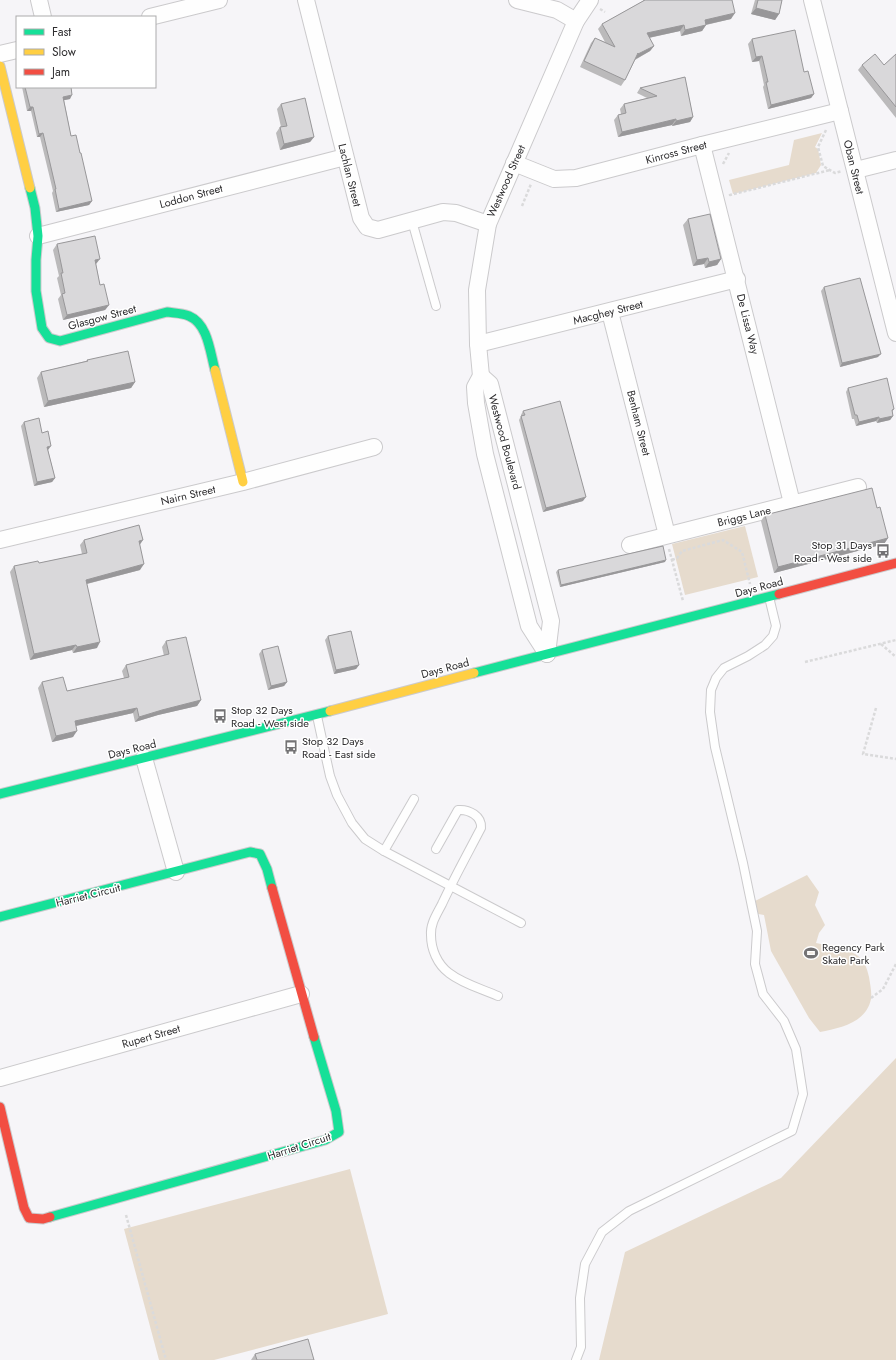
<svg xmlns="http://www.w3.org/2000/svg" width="896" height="1360" font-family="Jost,sans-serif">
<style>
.green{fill:#e6dbcd}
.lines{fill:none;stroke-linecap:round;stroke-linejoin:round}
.lane-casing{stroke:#cbcacc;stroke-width:10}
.street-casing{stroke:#cbcacc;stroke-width:18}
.fast-casing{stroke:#cbcacc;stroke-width:11}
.slow-casing{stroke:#cbcacc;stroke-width:11}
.jam-casing{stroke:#cbcacc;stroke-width:11}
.path{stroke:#dadadb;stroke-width:2.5;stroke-dasharray:3 2;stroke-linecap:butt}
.lane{stroke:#fefefe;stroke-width:8}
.street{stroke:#fefefe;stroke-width:16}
.fast{stroke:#16e098;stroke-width:9}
.slow{stroke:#ffcf43;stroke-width:9}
.jam{stroke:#f24e42;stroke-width:9}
.wall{fill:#bbbabb}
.shaded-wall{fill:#989799}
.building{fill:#d9d8da;stroke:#989799}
.labels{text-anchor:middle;stroke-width:3;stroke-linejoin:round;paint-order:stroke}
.street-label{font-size:11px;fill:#2e2d2f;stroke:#fff}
.poi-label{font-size:11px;fill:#2e2d2f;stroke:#fff;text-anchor:start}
</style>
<rect width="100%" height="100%" fill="#f6f5f8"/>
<g class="green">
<path d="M822,133L815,147L818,149L821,165L816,173L733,194L729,180L789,165L794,140Z"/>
<path d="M745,526L758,577L685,595L672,544Z"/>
<path d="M807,875L819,892L815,905L825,925L819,933L816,943C829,946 844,947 855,954C864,959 867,968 869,977C870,984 872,992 871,999C866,1023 840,1028 820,1032L809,1018L771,951L764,915L753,913L751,903Z"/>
<path d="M896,1058V1360H599L625,1252L781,1178Z"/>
<path d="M350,1169L388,1314L214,1360H159L124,1229Z"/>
</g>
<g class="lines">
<defs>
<g id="lane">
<path d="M412,221L436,306"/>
<path d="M317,716L330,776L337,795L352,823L365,839L384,851L521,923"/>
<path d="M436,849L458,810C469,809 482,816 481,828C468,853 454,878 442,904C437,914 430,924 431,935C431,949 437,964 449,973C463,984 482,989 498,996"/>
<path d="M384,851L414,799"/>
<path d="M576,1360L581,1347L580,1298L585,1264L602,1232L629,1211L792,1131L803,1094L796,1049L784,1021L763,994L755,964L757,931L743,863L715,747L710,712L711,690L716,678L724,668L748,656L765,645L773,636L776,626L769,597"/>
</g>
<g id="street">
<path d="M39,0L43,17"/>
<path d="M306,0L361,218L367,227L378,230L443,212L456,213L488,224"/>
<path d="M517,0L557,10L576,21"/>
<path d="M812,0L896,333"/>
<path d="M150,17L219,0"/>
<path d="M0,54L17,50"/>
<path d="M702,145L792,503"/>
<path d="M514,163L554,179L576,178L702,145L840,111"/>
<path d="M856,170L896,160"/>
<path d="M38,236L345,157"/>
<path d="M610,312L667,535"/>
<path d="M478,344L737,279"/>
<path d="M481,376L478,344L477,290L488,224L576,21L590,0"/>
<path d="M481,376L475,387L476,403L485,454L529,626L547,654"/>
<path d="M481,376L490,384L551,621L547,654"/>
<path d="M0,540L243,482L374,447"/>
<path d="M630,545L858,487"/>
<path d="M144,758L176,872"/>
<path d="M0,1078L301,994"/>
</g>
<g id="fast">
<path d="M30,188L35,208L38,236L36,260V291L42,328L49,338L60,341L167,312C174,313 182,313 189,316C208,324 210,352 215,370"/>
<path d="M474,673L779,594"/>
<path d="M0,794L330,711"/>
<path d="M0,917L250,852L260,854L267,869L272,888"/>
<path d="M50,1217L325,1140L339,1132L336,1111L314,1037"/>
</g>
<g id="slow">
<path d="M0,66L30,188"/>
<path d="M215,370L243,482"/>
<path d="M330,711L474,673"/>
</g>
<g id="jam">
<path d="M779,594L896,563"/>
<path d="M272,888L314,1037"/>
<path d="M0,1107L24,1208L29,1218L43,1219L50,1217"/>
</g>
</defs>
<use href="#lane" class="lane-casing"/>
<use href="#street" class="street-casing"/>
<use href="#fast" class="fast-casing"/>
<use href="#slow" class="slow-casing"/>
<use href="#jam" class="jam-casing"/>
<g class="path">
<path d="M600,9L605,12"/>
<path d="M826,130L818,147L823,166L835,173L842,171"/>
<path d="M723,164L729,153"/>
<path d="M730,194V195L830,170"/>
<path d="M522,206L531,184"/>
<path d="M669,549L683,601"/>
<path d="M672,560L677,558L682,551L723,540L742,552L750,584"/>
<path d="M881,644L896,657"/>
<path d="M805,662L896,640"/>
<path d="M876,708L863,754L896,759"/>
<path d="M871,998L883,989L896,964"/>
<path d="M126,1215L166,1360"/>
</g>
<use href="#lane" class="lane"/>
<use href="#street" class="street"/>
<use href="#fast" class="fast"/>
<use href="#slow" class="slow"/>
<use href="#jam" class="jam"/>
</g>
<g class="wall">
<path d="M643,0H732L731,19L706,25L702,31L681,36L680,31L649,38L654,46L650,51L635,60L625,80L621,86L580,67L591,43L595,38L605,42L598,29L602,24L643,1Z"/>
<path d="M755,0H782L779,14L775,20L751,14Z"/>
<path d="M752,39L804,72L814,94L811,98L768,109L763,87L764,85L759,61L752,62L748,44Z"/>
<path d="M896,54V118L858,70L862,65H884Z"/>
<path d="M685,77L693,117L690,122L672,126V125L618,137L614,120L618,115L621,114L620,109L624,104L647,98L637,93L640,88Z"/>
<path d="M22,87H71L70,99L64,100L71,136L92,201L89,205L56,212L52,193L53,191L40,137H37L31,111H27Z"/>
<path d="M281,104L314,137L310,142L280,150L276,133L280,127H281L277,109Z"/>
<path d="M688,219L721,259L717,265L705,268L704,264L693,266L683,225Z"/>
<path d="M57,244L96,264L100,285L109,305L105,310L63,320L58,299L61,295L57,278L59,276L53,250Z"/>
<path d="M824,287L878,357L840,367L821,291Z"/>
<path d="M87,360L135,382L131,388L44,407L37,378L41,372L86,361Z"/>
<path d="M848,388L894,409L892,412L893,416L890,420L877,423L876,421L856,426L854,419H852L846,392Z"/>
<path d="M523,411L583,501L543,512L519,420L521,416V415Z"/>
<path d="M24,422L42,433L48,450L55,478L52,482L34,486L21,426Z"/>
<path d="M877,508L888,538L884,544L774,573L761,521L765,515Z"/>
<path d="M84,540L140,545V570L87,584L97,648L73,653L72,650L30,660L10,572L14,566L39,563L82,554L80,545Z"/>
<path d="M665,562L560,587L556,572L558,570Z"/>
<path d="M328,636L359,665L356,669L334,674L325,640Z"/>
<path d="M166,641L201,700L197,706L158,715L135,722L133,713L76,726L73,737L52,742L38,688L42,682L67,691L124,678L122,671L126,665L164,656L162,647Z"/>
<path d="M262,650L287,682L284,686L268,690L259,654Z"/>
<path d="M255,1354L314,1360H251Z"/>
</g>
<g class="shaded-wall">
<path d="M756,8L779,14L775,20L751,14Z"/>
<path d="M735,13L731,19L700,26L705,20Z"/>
<path d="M684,25L680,31L643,39L647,33Z"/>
<path d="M706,25L702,31L681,36L685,30Z"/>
<path d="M654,46L650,51L634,60L638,54Z"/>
<path d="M762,56L759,61L752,62L756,57Z"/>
<path d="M814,94L811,98L768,109L771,105Z"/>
<path d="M72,95L70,99L60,101L63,97Z"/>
<path d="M30,107H33L31,111H27Z"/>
<path d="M693,117L690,122L672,126L676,121Z"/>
<path d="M676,119L672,125L618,137L622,132Z"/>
<path d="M43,133L40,137H37L39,134Z"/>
<path d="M314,137L310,142L280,150L284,144Z"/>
<path d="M92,201L89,205L56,212L59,209Z"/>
<path d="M708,258L704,264L693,266L697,260Z"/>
<path d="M100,259L96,264L91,266L95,260Z"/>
<path d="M721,259L717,265L705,268L709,262Z"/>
<path d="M109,305L105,310L63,320L67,315Z"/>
<path d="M881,354L878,357L840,367L842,363Z"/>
<path d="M135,382L131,388L44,407L48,401Z"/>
<path d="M893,416L890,420L877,423L879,419Z"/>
<path d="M879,417L876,421L856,426L859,422Z"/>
<path d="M51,446L48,450L44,451L47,447Z"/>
<path d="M55,478L52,482L34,486L37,482Z"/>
<path d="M586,497L583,501L543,512L546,508Z"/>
<path d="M888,538L884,544L774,573L778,567Z"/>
<path d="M143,540L139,546V541Z"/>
<path d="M666,560L665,562L560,587L561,585Z"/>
<path d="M144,564L140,570L82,585L86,580Z"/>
<path d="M100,642L97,648L73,653L77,647Z"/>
<path d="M76,645L72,650L30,660L34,654Z"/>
<path d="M359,665L356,669L334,674L336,670Z"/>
<path d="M287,682L284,686L268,690L271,686Z"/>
<path d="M201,700L197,706L158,715L135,722L139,717L162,710Z"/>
<path d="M137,708L133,713L71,727L75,721Z"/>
<path d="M77,731L73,737L52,742L56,736Z"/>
</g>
<g class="building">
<path d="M645,0H732L735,13L705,20L706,25L685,30L684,25L647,33L654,46L638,54V53L625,80L584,61L595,38L615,47L602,24Z"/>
<path d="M758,0H782L779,14L756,8Z"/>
<path d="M795,30L804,72L808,71L814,94L771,105L766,82H768L762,56L756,57L752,39Z"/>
<path d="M875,54L884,65L896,54V107L862,65Z"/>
<path d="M685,77L693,117L676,121V119L622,132L618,115L626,113L624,104L657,96L640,88Z"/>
<path d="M25,87H71L72,95L63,97L71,136L76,135L80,153H81L92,201L59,209L55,189H56L43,133L39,134L33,107H30Z"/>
<path d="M305,98L314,137L284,144L280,127L287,126L281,104Z"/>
<path d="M710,214L721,259L709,262L708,258L697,260L688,219Z"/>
<path d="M95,236L100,259L95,260L100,285L104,284L109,305L67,315L62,294L65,293L61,273H63L57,244Z"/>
<path d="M860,278L881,354L842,363L824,287Z"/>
<path d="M128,351L135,382L48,401L41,372L88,361L87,360Z"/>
<path d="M887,378L894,409L892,410L893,416L879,419V417L859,422L857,415H855L848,388Z"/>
<path d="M560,401L586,497L546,508L521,416L525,415L523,411Z"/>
<path d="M39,418L42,433L48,431L51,446L47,447L55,478L37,482L24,422Z"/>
<path d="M872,488L877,508L880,507L888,538L778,567L765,515Z"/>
<path d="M139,525L143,540L139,541L144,564L86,580L100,642L77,647L76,645L34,654L14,566L38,561L39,563L87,553L84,540Z"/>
<path d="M663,546L666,560L561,585L558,570Z"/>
<path d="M351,631L359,665L336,670L328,636Z"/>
<path d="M186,637L201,700L162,710L139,717L137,708L75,721L77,731L56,736L42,682L63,677L67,691L129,677L126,665L169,654L166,641Z"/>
<path d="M278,646L287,682L271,686L262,650Z"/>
<path d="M308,1339L314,1360H257L255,1354Z"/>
</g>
<defs>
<symbol id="bus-bare" viewBox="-9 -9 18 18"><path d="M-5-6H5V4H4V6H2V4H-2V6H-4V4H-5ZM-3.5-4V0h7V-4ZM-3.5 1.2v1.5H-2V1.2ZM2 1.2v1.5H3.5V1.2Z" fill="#747375" stroke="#fff" stroke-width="2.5" paint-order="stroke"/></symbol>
<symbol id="stadium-bare" viewBox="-9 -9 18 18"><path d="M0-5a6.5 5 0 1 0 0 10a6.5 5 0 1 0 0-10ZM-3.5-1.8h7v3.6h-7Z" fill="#747375" stroke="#fff" stroke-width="2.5" paint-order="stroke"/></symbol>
</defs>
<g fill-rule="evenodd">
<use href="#bus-bare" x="873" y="541" width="20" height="20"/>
<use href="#bus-bare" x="210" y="706" width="20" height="20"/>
<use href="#bus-bare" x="281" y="737" width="20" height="20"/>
<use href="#stadium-bare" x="801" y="943" width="20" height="20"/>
</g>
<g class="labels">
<g class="street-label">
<text transform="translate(676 152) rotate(-15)" y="4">Kinross Street</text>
<text transform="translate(854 167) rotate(76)" y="4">Oban Street</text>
<text transform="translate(350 175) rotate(76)" y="4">Lachlan Street</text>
<text transform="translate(506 181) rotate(-66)" y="4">Westwood Street</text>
<text transform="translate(191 196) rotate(-15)" y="4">Loddon Street</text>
<text transform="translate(608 312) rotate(-14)" y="4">Macghey Street</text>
<text transform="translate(102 317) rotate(-15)" y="4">Glasgow Street</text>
<text transform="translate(748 324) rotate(76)" y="4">De Lissa Way</text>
<text transform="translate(639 423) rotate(76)" y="4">Benham Street</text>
<text transform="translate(505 442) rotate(75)" y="4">Westwood Boulevard</text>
<text transform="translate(188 495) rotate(-13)" y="4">Nairn Street</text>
<text transform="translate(744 516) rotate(-14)" y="4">Briggs Lane</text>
<text transform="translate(759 587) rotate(-15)" y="4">Days Road</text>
<text transform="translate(445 668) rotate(-15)" y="4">Days Road</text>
<text transform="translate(132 749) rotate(-14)" y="4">Days Road</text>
<text transform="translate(88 895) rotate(-14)" y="4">Harriet Circuit</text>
<text transform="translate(151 1036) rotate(-16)" y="4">Rupert Street</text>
<text transform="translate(299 1146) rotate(-18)" y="4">Harriet Circuit</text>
</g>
<g class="poi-label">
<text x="872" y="549" text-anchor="end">Stop 31 Days<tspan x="872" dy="13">Road - West side</tspan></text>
<text x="231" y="714">Stop 32 Days<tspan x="231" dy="13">Road - West side</tspan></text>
<text x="302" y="745">Stop 32 Days<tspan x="302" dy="13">Road - East side</tspan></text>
<text x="822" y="951">Regency Park<tspan x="822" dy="13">Skate Park</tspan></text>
</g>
</g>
<rect x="16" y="16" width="140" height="72" fill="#ffffff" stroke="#ababac"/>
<rect x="24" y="29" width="20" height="6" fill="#16e098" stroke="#ababac"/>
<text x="52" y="36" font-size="12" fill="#2e2d2f">Fast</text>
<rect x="24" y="49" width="20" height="6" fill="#ffcf43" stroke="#ababac"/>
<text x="52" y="56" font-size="12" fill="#2e2d2f">Slow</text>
<rect x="24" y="69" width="20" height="6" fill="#f24e42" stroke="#ababac"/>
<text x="52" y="76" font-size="12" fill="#2e2d2f">Jam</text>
</svg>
